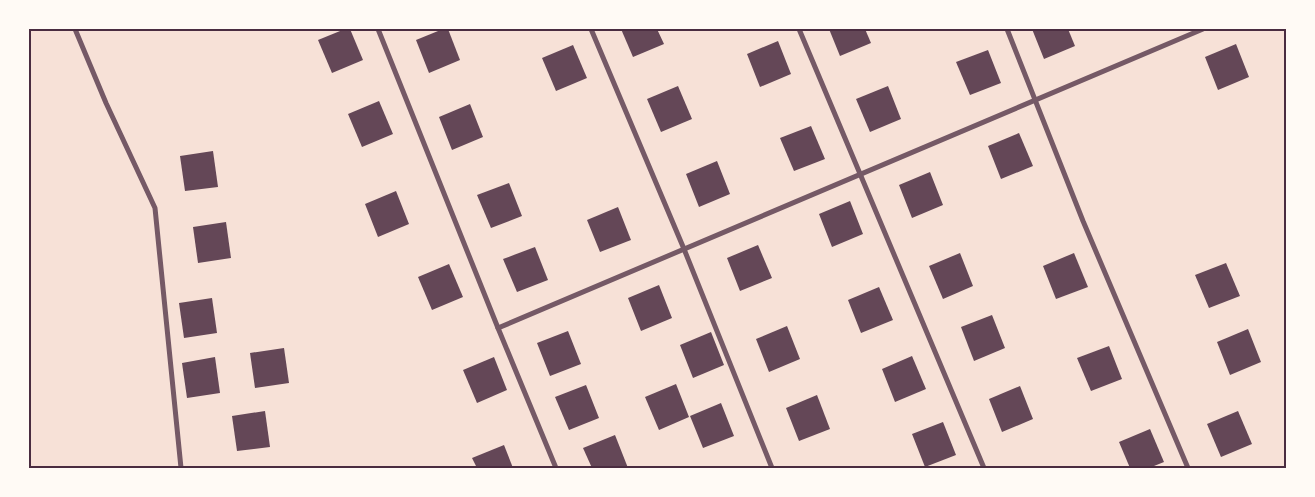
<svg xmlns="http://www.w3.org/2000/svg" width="1315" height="497" font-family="Inter,sans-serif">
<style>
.building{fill:#644757}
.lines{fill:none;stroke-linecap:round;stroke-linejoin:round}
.minor{stroke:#755966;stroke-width:5}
.neatline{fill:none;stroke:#4a2c40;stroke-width:2}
</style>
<rect width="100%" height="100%" fill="#f7e1d7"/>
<g class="building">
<path d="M345,29H350L363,60L332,73L318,40Z"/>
<path d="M443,29H448L460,60L429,73L416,40Z"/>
<path d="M621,29H657L664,44L633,57Z"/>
<path d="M829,29H865L871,43L840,56Z"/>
<path d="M1032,29H1068L1075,46L1044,59Z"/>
<path d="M778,41L791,74L760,87L747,54Z"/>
<path d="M1236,44L1249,77L1218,90L1205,57Z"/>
<path d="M573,45L587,78L556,91L542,58Z"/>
<path d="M988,50L1001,83L970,95L956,62Z"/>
<path d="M678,86L692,119L661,132L647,99Z"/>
<path d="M888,86L901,119L870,132L856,99Z"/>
<path d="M379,101L393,134L362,147L348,114Z"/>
<path d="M470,104L483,137L452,150L439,117Z"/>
<path d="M811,126L825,159L794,171L780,138Z"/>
<path d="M1019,133L1033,166L1001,179L988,146Z"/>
<path d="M213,151L218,187L185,191L180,156Z"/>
<path d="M717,161L730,194L699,207L686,174Z"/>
<path d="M930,172L943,205L912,218L899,185Z"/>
<path d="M509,183L522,216L491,228L477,195Z"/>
<path d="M396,191L409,224L378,237L365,204Z"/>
<path d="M850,201L863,234L832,247L819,214Z"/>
<path d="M618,207L631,240L600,252L587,220Z"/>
<path d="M226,222L231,258L198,263L193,227Z"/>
<path d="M758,245L772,278L740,291L727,258Z"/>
<path d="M535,247L548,280L517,292L503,259Z"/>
<path d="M960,253L973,286L943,299L929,266Z"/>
<path d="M1074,253L1088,287L1056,299L1043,266Z"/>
<path d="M1226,263L1240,296L1209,308L1195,275Z"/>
<path d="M449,264L463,297L432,310L418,277Z"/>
<path d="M659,285L672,318L641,331L628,298Z"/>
<path d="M879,287L893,320L861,333L848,300Z"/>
<path d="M212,298L217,333L184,338L179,303Z"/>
<path d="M992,315L1005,348L974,361L961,327Z"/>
<path d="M787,326L800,359L769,372L756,339Z"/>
<path d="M1248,329L1261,362L1230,375L1217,342Z"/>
<path d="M568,331L581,364L550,376L537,343Z"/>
<path d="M711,332L724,365L693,378L680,345Z"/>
<path d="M1109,346L1122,379L1091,391L1077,358Z"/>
<path d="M284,348L289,383L255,388L250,353Z"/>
<path d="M912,356L926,389L895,402L882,369Z"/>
<path d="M215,357L220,393L187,398L182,363Z"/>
<path d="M494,357L507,390L477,403L463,370Z"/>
<path d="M676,384L689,417L659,430L645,397Z"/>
<path d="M586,385L599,418L569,430L555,397Z"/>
<path d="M1020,386L1033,419L1002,432L989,399Z"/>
<path d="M817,395L830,429L799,441L786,408Z"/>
<path d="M721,403L734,436L703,448L690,416Z"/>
<path d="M265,411L270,447L237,451L232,416Z"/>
<path d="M1238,411L1252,444L1221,457L1207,424Z"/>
<path d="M943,422L956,455L925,467L912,434Z"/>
<path d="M1150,429L1164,462L1149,468H1130L1119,442Z"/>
<path d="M615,435L628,468H592L583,448Z"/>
<path d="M504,445L513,468H477L472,458Z"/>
</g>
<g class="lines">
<g class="minor">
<path d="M75,29L106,103L155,208L181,468"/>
<path d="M378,29L498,328L556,468"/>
<path d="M591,29L684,249L772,468"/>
<path d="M799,29L984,468"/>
<path d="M1007,29L1083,221L1188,468"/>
<path d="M498,328L1203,29"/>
</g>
</g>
<rect width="1315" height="497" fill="none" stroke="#fffaf5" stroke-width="60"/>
<rect x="30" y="30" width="1255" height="437" class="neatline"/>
</svg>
